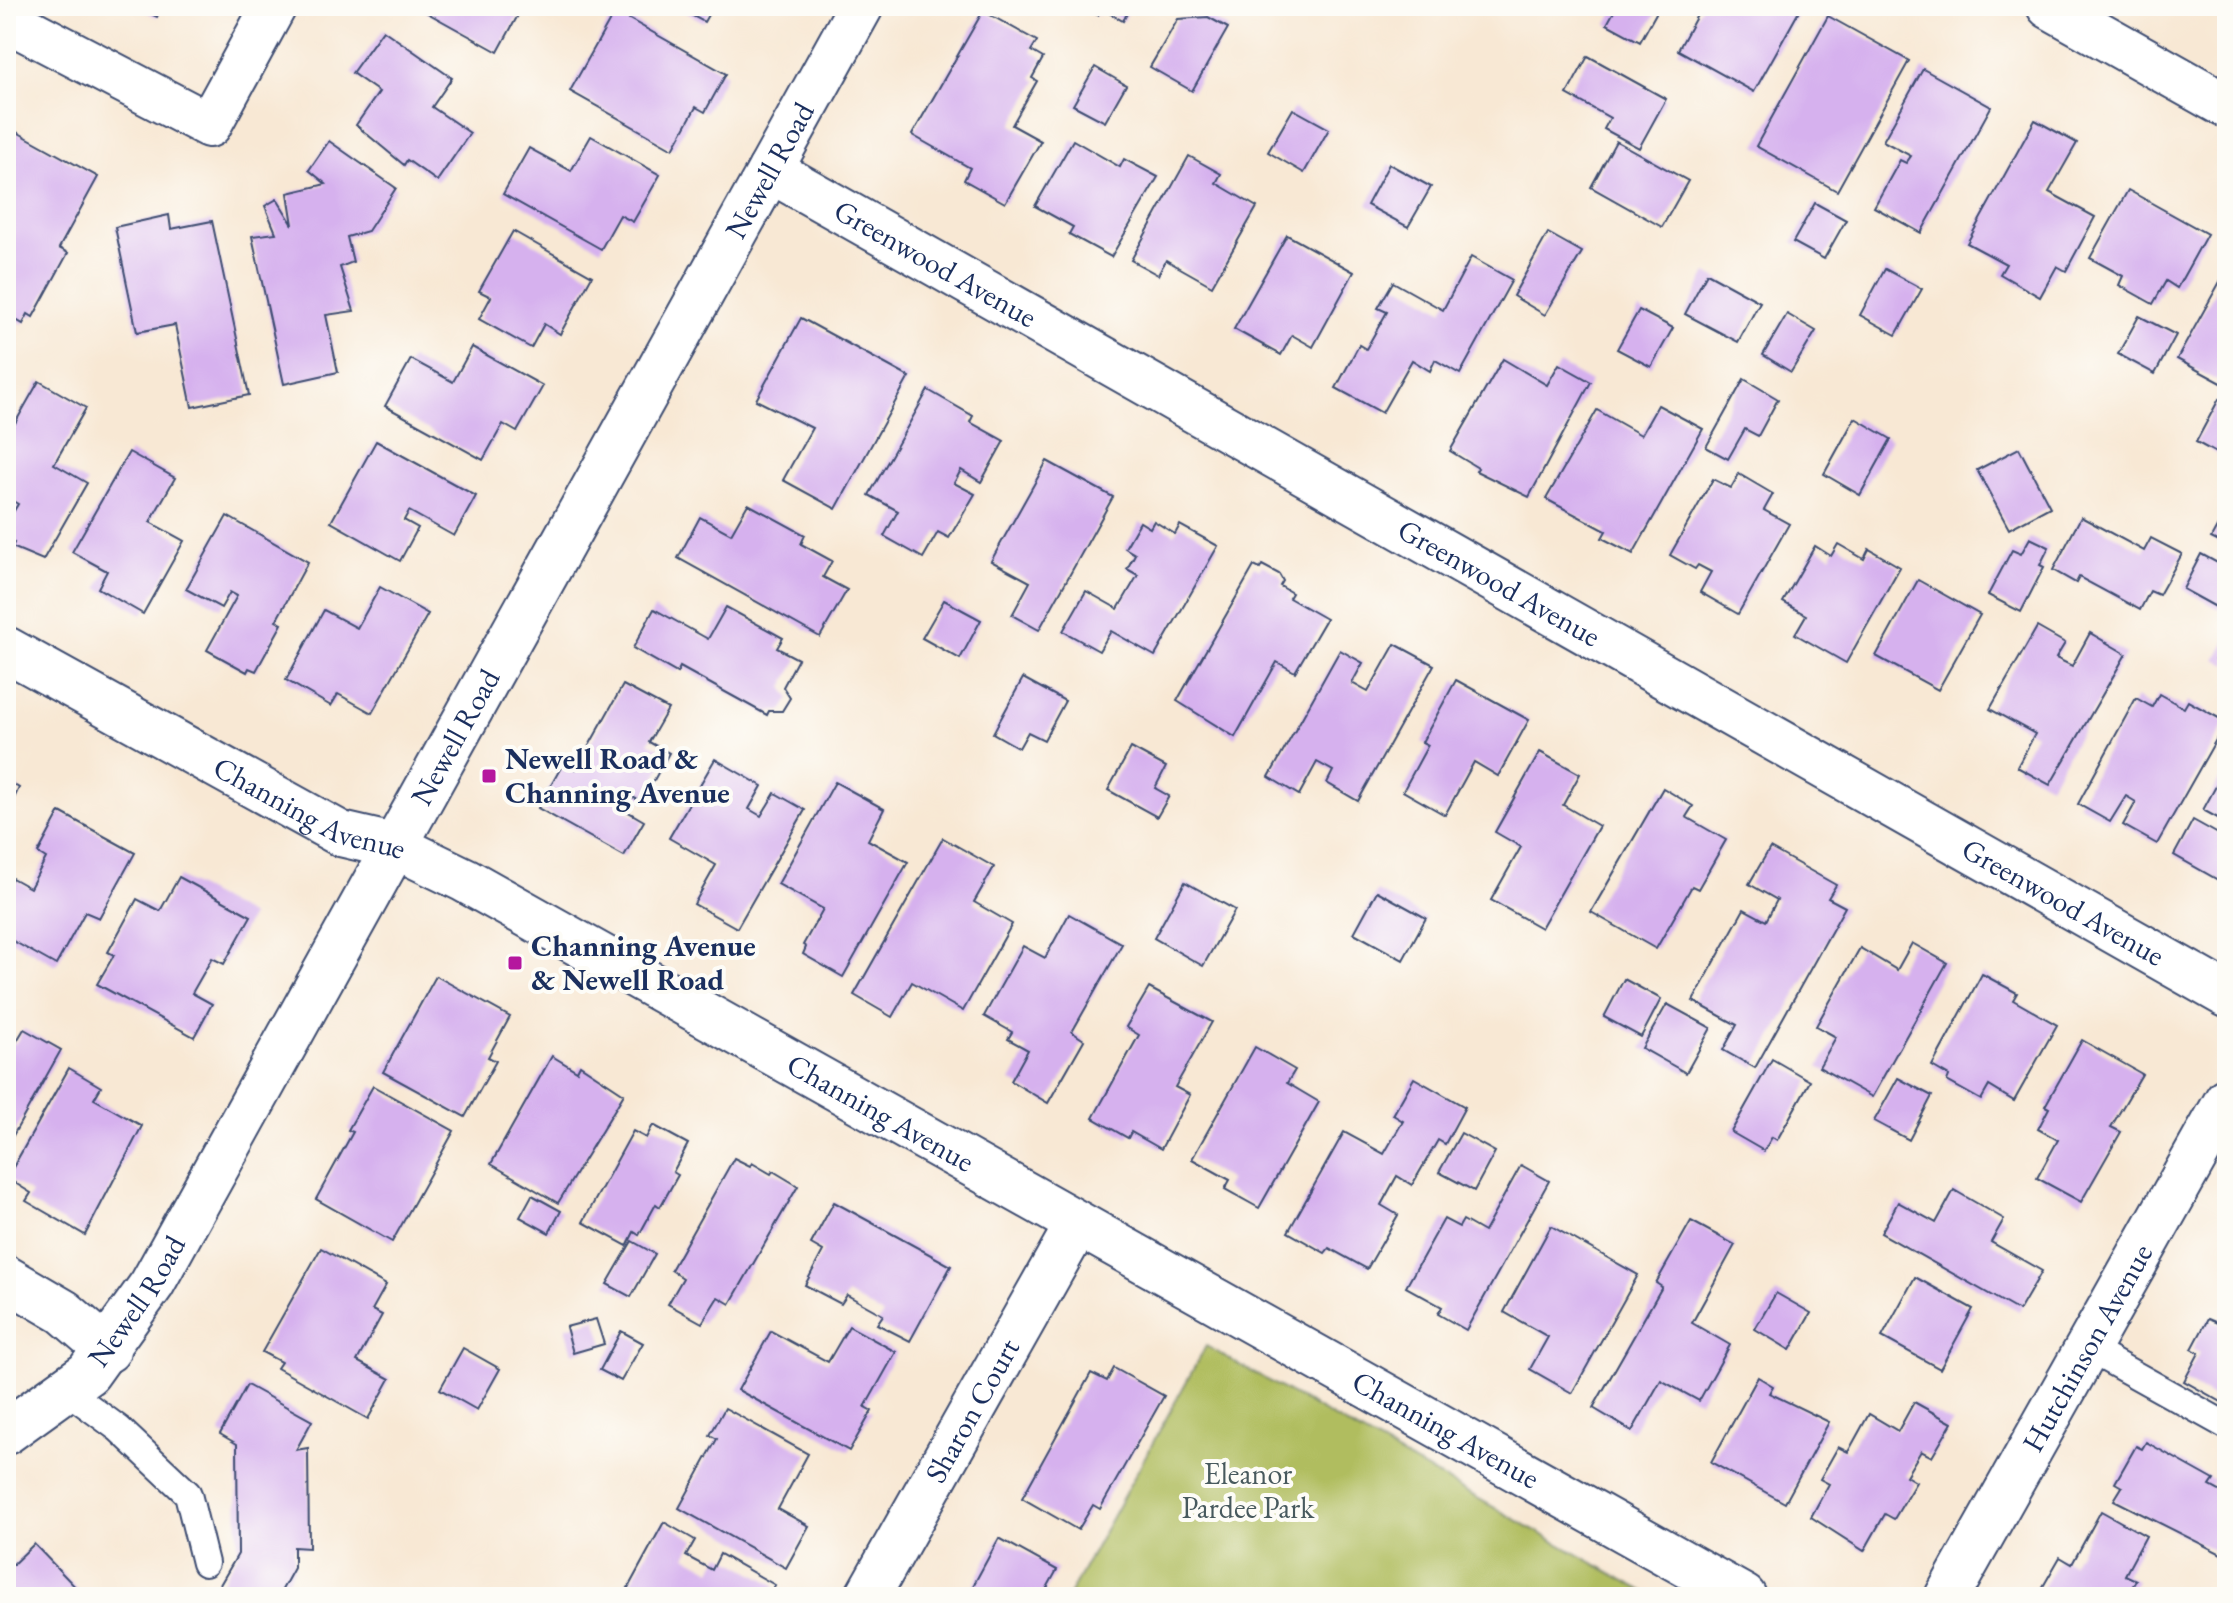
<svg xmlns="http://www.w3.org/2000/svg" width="2233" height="1603" font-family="'EB Garamond',serif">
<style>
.green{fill:#b0bd5f;stroke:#66765e;stroke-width:2}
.building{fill:#d6b1ee}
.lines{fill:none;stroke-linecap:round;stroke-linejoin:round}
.service-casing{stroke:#3c4b70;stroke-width:30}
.minor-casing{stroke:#3c4b70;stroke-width:48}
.tertiary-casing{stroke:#3c4b70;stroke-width:48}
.service{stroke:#fff;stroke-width:26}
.minor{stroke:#fff;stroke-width:44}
.tertiary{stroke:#fff;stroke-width:44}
.poi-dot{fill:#b5179e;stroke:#fdfcf7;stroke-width:3}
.labels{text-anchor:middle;stroke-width:8;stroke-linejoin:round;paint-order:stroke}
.street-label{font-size:30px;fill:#1b2f5e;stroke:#fdfcf7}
.poi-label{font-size:30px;font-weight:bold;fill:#1b2f5e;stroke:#fdfcf7;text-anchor:start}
.park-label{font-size:30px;fill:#485a5e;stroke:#fdfcf7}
</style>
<rect width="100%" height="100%" fill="#fdfcf7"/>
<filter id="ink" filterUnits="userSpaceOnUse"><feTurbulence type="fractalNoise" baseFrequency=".0125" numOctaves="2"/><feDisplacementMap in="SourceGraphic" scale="16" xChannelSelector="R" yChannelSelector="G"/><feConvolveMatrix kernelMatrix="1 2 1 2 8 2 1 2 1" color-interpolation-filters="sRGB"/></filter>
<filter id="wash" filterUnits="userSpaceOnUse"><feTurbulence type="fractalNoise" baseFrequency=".006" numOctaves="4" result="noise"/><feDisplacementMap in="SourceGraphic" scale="32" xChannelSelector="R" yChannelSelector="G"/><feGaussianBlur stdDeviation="1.8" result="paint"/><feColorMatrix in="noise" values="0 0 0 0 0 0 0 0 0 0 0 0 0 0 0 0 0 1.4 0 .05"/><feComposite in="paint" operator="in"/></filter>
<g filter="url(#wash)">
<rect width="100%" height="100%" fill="#f8e8d4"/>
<path class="green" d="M1206,1346L1654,1597H1068Z"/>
<g id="blocks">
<g class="building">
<path d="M135,6H162L157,17Z"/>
<path d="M415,6H523L498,52Z"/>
<path d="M674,6H713L704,22Z"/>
<path d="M1072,6H1131L1123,21L1102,9L1098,15Z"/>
<path d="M1617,6H1660L1640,42L1607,24Z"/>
<path d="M1702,6H1802L1754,92L1678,50Z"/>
<path d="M615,11L726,74L705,112L696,107L673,149L570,91Z"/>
<path d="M983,11L1037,41L1031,51L1043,58L1032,78L1037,81L1012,125L1041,141L1005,203L964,180L970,168L912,135Z"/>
<path d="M1828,16L1909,61L1837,191L1756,146Z"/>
<path d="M1208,17L1228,28L1192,91L1150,67L1178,19Z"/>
<path d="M383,30L452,78L432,107L470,133L437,181L407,160L404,165L356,125L379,92L352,73Z"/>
<path d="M1588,56L1666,99L1639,148L1604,129L1610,118L1567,94Z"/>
<path d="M1095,67L1126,85L1105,122L1073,105Z"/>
<path d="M1923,69L1991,107L1921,233L1874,207L1900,160L1906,163L1911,156L1883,141Z"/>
<path d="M1293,109L1329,129L1304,173L1268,152Z"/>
<path d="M2035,120L2077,143L2049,192L2095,217L2066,271L2057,266L2040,297L2000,274L2006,264L1967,243Z"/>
<path d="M6,126L98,177L59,248L68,253L33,317L28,314L23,324L6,314Z"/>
<path d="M591,136L660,175L633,222L620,215L601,249L503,194L529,148L571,171Z"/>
<path d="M1073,140L1120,167L1124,159L1158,177L1111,257L1069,234L1073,227L1035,206Z"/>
<path d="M329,141L396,188L368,231L347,237L353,262L340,267L354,311L326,315L338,372L284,384L252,236L276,233L265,206L277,199L293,225L288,193L326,184L309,170Z"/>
<path d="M1616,141L1688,181L1662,227L1591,187Z"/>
<path d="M1189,156L1221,174L1216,183L1257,207L1212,286L1166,260L1158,275L1131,260Z"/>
<path d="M1389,164L1431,187L1408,227L1367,205Z"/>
<path d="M2128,190L2207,234L2177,288L2166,281L2153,304L2119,285L2123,276L2090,258Z"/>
<path d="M1815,203L1846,220L1824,259L1793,242Z"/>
<path d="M169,215L171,229L212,221L249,395L192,407L175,325L137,332L115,227Z"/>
<path d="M513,231L592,276L560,334L544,324L531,348L479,319L491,297L479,291Z"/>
<path d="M1548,233L1582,252L1545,315L1513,296Z"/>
<path d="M1287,235L1354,272L1313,347L1292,335L1281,355L1234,329Z"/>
<path d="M1471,257L1512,280L1460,374L1435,360L1430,371L1412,360L1382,413L1336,388L1359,345L1366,349L1387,312L1378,308L1393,282L1443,310Z"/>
<path d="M1885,269L1922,289L1896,335L1860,315Z"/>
<path d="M2227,269V386L2177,359Z"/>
<path d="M1707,273L1760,302L1738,342L1685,314Z"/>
<path d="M1639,310L1673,328L1651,367L1617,349Z"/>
<path d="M1787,314L1816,331L1791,372L1763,355Z"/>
<path d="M2139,316L2176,335L2155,374L2118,354Z"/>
<path d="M801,318L909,377L836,509L783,480L812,428L756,400Z"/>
<path d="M472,347L543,386L517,432L503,424L483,460L385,406L411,359L453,382Z"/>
<path d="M1503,359L1547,385L1559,364L1591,382L1529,497L1476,471L1478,468L1450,451Z"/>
<path d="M1744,379L1778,399L1758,436L1745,429L1728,459L1706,447Z"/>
<path d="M39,381L86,408L54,464L87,483L43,560L12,547L14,543L6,539V524L18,504L6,497V439Z"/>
<path d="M928,390L973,416L970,422L1004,441L981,482L961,470L954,483L975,494L949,538L938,532L923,558L884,536L898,511L869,495Z"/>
<path d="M2219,399L2227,404V459L2196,442Z"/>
<path d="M1658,405L1703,429L1633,554L1602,538L1606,531L1546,499L1597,410L1641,435Z"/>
<path d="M1855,418L1891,439L1860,495L1824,474Z"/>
<path d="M376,441L476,496L454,536L409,511L404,520L418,528L400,561L331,522Z"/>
<path d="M2019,448L2050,507L2009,529L1977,470Z"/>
<path d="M129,452L175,478L150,522L184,541L143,614L98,588L107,571L72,552Z"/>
<path d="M1047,461L1113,497L1039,630L1012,615L1030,582L991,561Z"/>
<path d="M1739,474L1773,494L1764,510L1789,524L1738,614L1700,592L1711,572L1698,565L1695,569L1670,555L1713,479L1731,488Z"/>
<path d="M748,504L805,535L801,544L832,561L823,577L847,590L820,637L678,558L700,517L731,534Z"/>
<path d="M2227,509V546L2211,538Z"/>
<path d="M227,516L308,562L276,621L282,624L256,671L249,668L247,672L207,650L237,596L230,592L221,608L186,589Z"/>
<path d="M2081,517L2144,551L2151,538L2182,554L2159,595L2150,591L2140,610L2079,577L2076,583L2053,570Z"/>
<path d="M1154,521L1175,534L1180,525L1218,546L1155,656L1111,631L1099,651L1063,631L1086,591L1118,609L1138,575L1127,569L1135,554L1125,548L1140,522L1150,528Z"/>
<path d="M2030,538L2049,547L2040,565L2044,567L2021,612L1988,595L2012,550L2021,554Z"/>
<path d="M1838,544L1864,559L1869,549L1900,567L1846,663L1795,634L1806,615L1783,602L1815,546L1831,556Z"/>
<path d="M2201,554L2227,568V603L2223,611L2183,589Z"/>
<path d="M1262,565L1279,574L1283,581L1280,586L1292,593L1289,598L1326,619L1295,672L1277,662L1235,737L1177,701L1254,566L1260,569Z"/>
<path d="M1918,580L1980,615L1938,690L1876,656Z"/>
<path d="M380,587L428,614L372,713L338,694L331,706L286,680L324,610L357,628Z"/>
<path d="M944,600L981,620L960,659L922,638Z"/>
<path d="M726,607L783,638L777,648L798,659L783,687L790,698L782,711H769L767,715L680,667L677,673L633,648L654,609L708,639Z"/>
<path d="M2037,627L2065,643L2056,658L2072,666L2090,633L2126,654L2050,785L2017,767L2035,734L1990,709Z"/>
<path d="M2227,639V665L2216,659Z"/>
<path d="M1395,644L1434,665L1358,801L1327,783L1333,771L1317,762L1299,795L1269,777L1340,650L1363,663L1352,683L1368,692Z"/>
<path d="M1023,678L1065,701L1044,740L1028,732L1019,748L993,733Z"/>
<path d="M1456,680L1529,720L1498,776L1474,762L1445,815L1403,791L1428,745L1422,742Z"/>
<path d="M623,685L668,709L649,742L669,753L642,802L627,794L620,807L644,821L624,856L538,808L564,762L576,769Z"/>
<path d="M2159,694L2184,708L2188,701L2226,722L2157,844L2123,825L2136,802L2126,796L2110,822L2078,804L2136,698L2152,707Z"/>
<path d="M1131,748L1166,767L1155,788L1169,796L1157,817L1108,790Z"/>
<path d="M1540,752L1580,774L1563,805L1599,826L1541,928L1491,900L1521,847L1495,832Z"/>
<path d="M715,759L762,786L749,809L761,816L775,793L805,810L737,928L694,904L716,865L669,838Z"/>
<path d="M2227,766V823L2203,810Z"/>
<path d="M6,780L19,788L6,815Z"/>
<path d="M835,782L884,809L868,840L908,862L843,977L803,954L806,947L803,945L823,909L778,884Z"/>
<path d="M1663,788L1693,806L1686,817L1726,840L1698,889L1692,886L1656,949L1591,912Z"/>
<path d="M60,812L135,853L99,918L85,912L56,965L6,937V888L12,878L30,888L46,858L38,853Z"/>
<path d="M2193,820L2220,835L2227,823V885L2174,855Z"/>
<path d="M943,838L994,867L974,902L1012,924L963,1011L912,982L892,1017L854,995Z"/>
<path d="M1770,848L1836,885L1828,898L1845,907L1755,1068L1723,1050L1737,1025L1693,1001L1744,909L1766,921L1777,900L1749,884Z"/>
<path d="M179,877L251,916L224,964L212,958L192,993L212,1004L194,1037L97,984L114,955L108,952L137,899L160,911Z"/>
<path d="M1185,882L1235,910L1203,966L1154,938Z"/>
<path d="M1377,891L1426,918L1403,960L1354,933Z"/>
<path d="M1069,914L1122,944L1072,1032L1084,1040L1048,1103L1011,1081L1028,1050L1008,1039L1012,1032L984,1016L1023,946L1045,958Z"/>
<path d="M1912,943L1947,963L1872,1097L1819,1067L1836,1037L1816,1026L1860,948L1897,970Z"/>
<path d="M1982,974L2017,993L2013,1000L2057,1025L2014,1101L1989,1086L1981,1100L1947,1081L1949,1076L1932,1066Z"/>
<path d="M436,976L510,1017L488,1057L496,1061L465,1117L383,1072Z"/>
<path d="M1624,979L1661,999L1641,1037L1604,1017Z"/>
<path d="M1149,988L1212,1022L1175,1087L1190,1095L1161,1149L1131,1132L1128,1138L1093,1118L1139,1035L1126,1027Z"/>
<path d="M1667,1004L1711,1028L1686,1073L1642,1048Z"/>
<path d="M24,1029L61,1050L6,1148V1039L15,1044Z"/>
<path d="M2082,1040L2142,1074L2111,1127L2121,1132L2081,1202L2037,1178L2058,1140L2038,1129L2049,1108L2045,1106Z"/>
<path d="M1255,1047L1295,1070L1287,1083L1319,1102L1259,1208L1225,1189L1230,1180L1192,1159Z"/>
<path d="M552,1056L577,1071L580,1065L624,1094L558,1203L491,1164Z"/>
<path d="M1772,1059L1810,1081L1777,1140L1772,1137L1764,1151L1731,1132Z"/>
<path d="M69,1068L101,1087L94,1099L142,1126L85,1235L26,1201L31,1193L7,1178Z"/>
<path d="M1414,1078L1465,1107L1445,1144L1438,1140L1412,1185L1397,1176L1381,1205L1398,1215L1367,1269L1329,1248L1325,1253L1288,1232L1344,1132L1384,1154L1403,1121L1393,1115Z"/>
<path d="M1898,1078L1932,1096L1909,1140L1874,1121Z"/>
<path d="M373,1086L454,1131L392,1242L316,1199L353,1132L348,1130Z"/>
<path d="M653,1125L688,1144L673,1172L678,1175L660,1207L656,1204L639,1235L634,1232L627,1246L583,1222L633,1131L646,1138Z"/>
<path d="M1461,1133L1495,1152L1474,1191L1439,1172Z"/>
<path d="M734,1158L750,1166L752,1163L771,1174L773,1171L798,1186L730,1304L718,1297L702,1323L668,1304L683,1278L671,1270Z"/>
<path d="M1521,1165L1549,1181L1466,1330L1438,1314L1442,1307L1406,1287L1444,1219L1459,1227L1463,1220L1484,1232Z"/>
<path d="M1954,1190L2004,1219L1991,1242L2042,1271L2019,1311L1881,1233L1898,1202L1936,1223Z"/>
<path d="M532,1195L561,1211L549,1233L520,1217Z"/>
<path d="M834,1202L951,1266L910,1341L877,1324L883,1315L847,1295L841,1304L805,1285L823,1251L811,1244Z"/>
<path d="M1691,1221L1735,1245L1692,1323L1730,1345L1699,1401L1661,1380L1632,1431L1593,1408L1662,1287L1656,1283Z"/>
<path d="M1551,1226L1638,1275L1572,1393L1530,1369L1548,1337L1504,1312Z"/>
<path d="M632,1241L655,1254L631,1297L607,1284Z"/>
<path d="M321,1248L386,1285L372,1310L382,1315L357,1361L390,1379L368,1419L277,1368L281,1362L262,1352Z"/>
<path d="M1915,1277L1973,1309L1940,1369L1882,1337Z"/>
<path d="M1776,1293L1811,1313L1790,1350L1755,1329Z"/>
<path d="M596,1319L604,1344L573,1353L566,1327Z"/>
<path d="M2208,1319L2227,1327V1405L2184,1381L2199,1353L2192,1349Z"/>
<path d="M849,1326L896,1352L865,1407L872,1411L849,1451L738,1390L771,1331L828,1362Z"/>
<path d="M621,1331L643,1343L621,1381L600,1370Z"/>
<path d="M463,1348L500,1369L477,1410L440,1389Z"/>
<path d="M1114,1368L1164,1396L1100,1509L1093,1505L1078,1530L1022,1498L1091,1373L1107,1381Z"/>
<path d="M1758,1377L1773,1386L1769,1393L1829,1422L1785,1503L1711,1462Z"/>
<path d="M247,1385L312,1421L296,1450L308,1448L309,1548L294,1547V1568L278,1597H228L217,1590L238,1554L237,1444L220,1434Z"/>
<path d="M1914,1402L1952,1423L1932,1457L1921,1451L1906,1476L1916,1482L1894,1519L1885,1514L1864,1551L1811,1517L1829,1484L1820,1479L1838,1447L1848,1452L1869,1414L1898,1431Z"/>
<path d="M725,1408L808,1454L778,1509L809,1526L786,1568L679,1508L717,1439L710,1435Z"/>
<path d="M2146,1442L2214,1480L2210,1486L2227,1495V1548L2223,1555L2114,1500L2122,1487L2115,1483L2136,1446L2142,1449Z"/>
<path d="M2101,1511L2146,1536L2125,1575L2136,1580L2127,1597H2037L2060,1557L2072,1564Z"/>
<path d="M664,1522L695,1540L686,1556L712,1570L720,1554L775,1585L768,1597H623Z"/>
<path d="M999,1538L1057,1570L1042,1597H967Z"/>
<path d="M34,1544L85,1597H6V1571Z"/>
</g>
</g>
</g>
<g filter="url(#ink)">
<use href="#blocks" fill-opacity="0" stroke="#3c4b70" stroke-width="2"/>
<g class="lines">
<defs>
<g id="service">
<path d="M2087,1348L2227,1426"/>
<path d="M66,1390L119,1429L188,1494L205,1563"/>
</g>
<g id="minor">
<path d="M2049,6L2227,106"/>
<path d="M6,19L209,125L274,6"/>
<path id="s1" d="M770,170L2227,995"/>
<path d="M6,1278L64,1312L108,1350"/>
<path id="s2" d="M867,1597L1077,1225"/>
<path id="s3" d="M1947,1597L2227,1100"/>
</g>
<g id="tertiary">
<path id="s4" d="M6,649L341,834L397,847L465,880L1744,1597"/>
<path id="s5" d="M6,1432L88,1373L152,1284L861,6"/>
</g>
</defs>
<use href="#service" class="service-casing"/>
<use href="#minor" class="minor-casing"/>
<use href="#tertiary" class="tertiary-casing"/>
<use href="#service" class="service"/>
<use href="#minor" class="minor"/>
<use href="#tertiary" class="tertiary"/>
</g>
</g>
<g class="poi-dot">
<rect x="481" y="768" width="16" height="16" rx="4"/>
<rect x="507" y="955" width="16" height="16" rx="4"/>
</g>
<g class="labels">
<g class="street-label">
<text dy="10" stroke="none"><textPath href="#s5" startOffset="1484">Newell Road</textPath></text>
<text dy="10" stroke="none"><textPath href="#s1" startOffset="190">Greenwood Avenue</textPath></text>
<text dy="10" stroke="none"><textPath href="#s1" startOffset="838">Greenwood Avenue</textPath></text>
<text dy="10" stroke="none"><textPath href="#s5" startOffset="836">Newell Road</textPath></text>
<text dy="10" stroke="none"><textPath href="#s4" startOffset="344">Channing Avenue</textPath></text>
<text dy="10" stroke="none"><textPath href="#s1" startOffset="1486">Greenwood Avenue</textPath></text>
<text dy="10" stroke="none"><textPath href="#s4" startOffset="992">Channing Avenue</textPath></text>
<text dy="10" stroke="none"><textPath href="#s5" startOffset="188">Newell Road</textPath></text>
<text dy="10" stroke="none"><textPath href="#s3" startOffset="286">Hutchinson Avenue</textPath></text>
<text dy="10" stroke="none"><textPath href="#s2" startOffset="214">Sharon Court</textPath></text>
<text dy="10" stroke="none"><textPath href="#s4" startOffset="1640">Channing Avenue</textPath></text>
</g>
<g class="poi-label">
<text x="505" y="769">Newell Road &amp;<tspan x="505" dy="34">Channing Avenue</tspan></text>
<text x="531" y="956">Channing Avenue<tspan x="531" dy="34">&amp; Newell Road</tspan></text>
</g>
<g class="park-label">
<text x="1248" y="1484">Eleanor<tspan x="1248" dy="34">Pardee Park</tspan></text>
</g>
</g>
<rect width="2233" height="1603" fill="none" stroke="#fdfcf7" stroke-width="32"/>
</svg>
